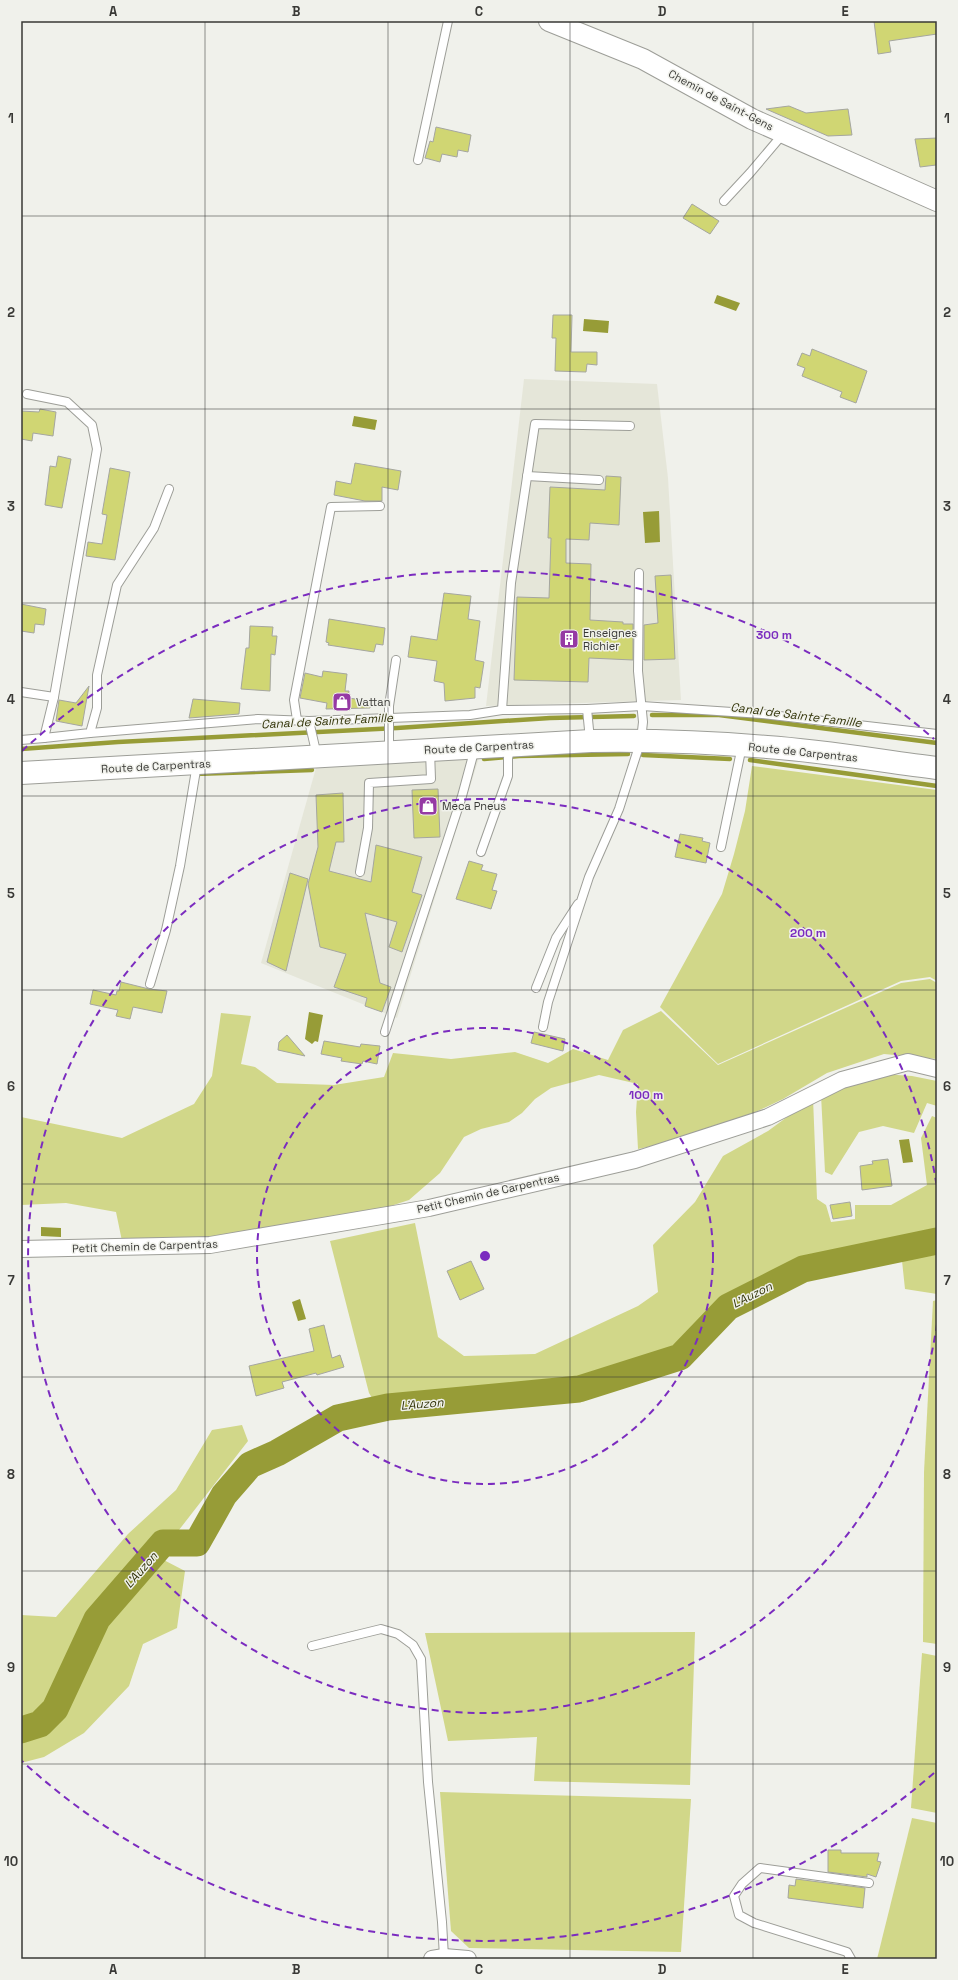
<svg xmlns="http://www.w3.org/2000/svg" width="958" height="1980" font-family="'Space Grotesk',sans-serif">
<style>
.built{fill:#e5e6d9}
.green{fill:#d1d789}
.water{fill:#979c37}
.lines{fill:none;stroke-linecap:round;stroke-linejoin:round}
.stream{stroke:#979c37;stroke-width:4.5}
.river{stroke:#979c37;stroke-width:27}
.building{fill:#d0d673;stroke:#a5a6a0}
.service-casing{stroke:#9d9e98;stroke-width:10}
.minor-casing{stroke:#9d9e98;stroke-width:18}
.tertiary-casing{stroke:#9d9e98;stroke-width:22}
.secondary-casing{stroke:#9d9e98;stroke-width:24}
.service{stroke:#fff;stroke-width:8}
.minor{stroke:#fff;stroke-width:16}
.tertiary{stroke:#fff;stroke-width:20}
.secondary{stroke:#fff;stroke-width:22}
.grid{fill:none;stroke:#393936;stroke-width:1;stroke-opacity:0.55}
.ring{fill:none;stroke:#7b2cbf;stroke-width:2;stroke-dasharray:7 5}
.labels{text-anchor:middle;stroke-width:3;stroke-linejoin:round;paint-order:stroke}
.street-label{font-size:11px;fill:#393936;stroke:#f0f1eb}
.poi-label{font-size:11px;fill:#393936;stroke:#f0f1eb;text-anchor:start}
.water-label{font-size:12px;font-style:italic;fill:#33350a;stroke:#f0f1eb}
.centre{fill:#7b2cbf;stroke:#f0f1eb;stroke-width:2}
.ring-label{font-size:12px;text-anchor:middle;font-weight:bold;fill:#7b2cbf;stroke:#f0f1eb;stroke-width:3;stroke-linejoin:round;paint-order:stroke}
.neatline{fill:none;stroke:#393936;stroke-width:1.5}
.grid-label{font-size:13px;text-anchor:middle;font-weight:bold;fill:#393936}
</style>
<rect width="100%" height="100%" fill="#f0f1eb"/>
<g class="built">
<path d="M524,379L657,384L668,478L681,700L486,706Z"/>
<path d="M479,758L397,1018L261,963L316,768Z"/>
</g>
<g class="green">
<path d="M752,766L937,790V981L930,977L901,981L718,1064L660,1007L722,894L734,854L745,811Z"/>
<path d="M930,979L937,983V1059L884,1054L827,1073L783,1099L726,1126L688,1138L638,1149L636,1112L638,1084L599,1075L551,1088L535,1099L522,1113L509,1122L481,1129L464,1137L440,1173L409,1200L357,1217L219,1238L122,1241L116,1212L66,1203L21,1205V1117L122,1138L194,1104L212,1076L221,1013L251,1016L241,1064L255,1067L277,1083L334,1085L384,1077L393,1053L451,1059L515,1052L548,1063L573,1049L608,1060L623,1030L661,1011L718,1065L901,983Z"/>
<path d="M883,1074L912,1076L937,1081V1106L927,1103L914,1133L883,1126L859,1132L832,1175L825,1172L821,1095Z"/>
<path d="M813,1098L817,1199L826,1205L831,1222L855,1219V1205H891L927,1185L921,1138L932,1116L937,1118V1294L905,1289L900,1242L801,1261L724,1300L678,1349L659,1353L577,1380L386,1403L377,1406L369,1393L330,1241L415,1223L438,1337L464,1356L535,1354L638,1306L658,1292L653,1245L695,1202L723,1156L768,1131Z"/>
<path d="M937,1300V1644L923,1642L924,1472L933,1301Z"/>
<path d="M242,1425L248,1441L158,1557L185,1571L177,1628L143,1644L129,1686L84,1733L44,1757L21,1763V1615L56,1617L128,1534L176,1490L212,1430Z"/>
<path d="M695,1632L690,1785L534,1781L537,1737L448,1741L425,1633Z"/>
<path d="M922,1653L937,1656V1813L911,1808Z"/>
<path d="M440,1792L691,1799L681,1952L469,1948L451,1931Z"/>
<path d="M912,1818L937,1823V1959H877Z"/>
</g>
<g class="water">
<path d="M717,295L740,303L736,311L714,303Z"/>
<path d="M584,319L609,321L608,333L583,331Z"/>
<path d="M354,416L377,420L375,430L352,426Z"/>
<path d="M659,511L660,542L645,543L643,512Z"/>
<path d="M309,1012L323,1015L318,1042L315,1041L312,1044L305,1039Z"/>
<path d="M909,1139L913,1162L903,1163L899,1140Z"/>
<path d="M41,1227L61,1228V1237L41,1236Z"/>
<path d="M300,1299L306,1319L298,1321L292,1302Z"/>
</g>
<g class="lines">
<g class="stream">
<path d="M652,715H719L937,743"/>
<path d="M21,749L118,742L397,728L550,718L634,716"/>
<path d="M643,755L730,759"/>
<path d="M484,759L519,756L628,754"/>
<path d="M750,760L937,786"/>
<path d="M194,774L312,770"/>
</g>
<path class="river" d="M21,1730L40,1724L55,1709L97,1619L163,1543H197L224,1495L250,1465L277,1453L338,1418L388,1407L579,1389L680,1357L728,1307L803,1269L937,1241"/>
</g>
<g class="building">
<path d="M874,21H937V34L889,41L891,52L878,54Z"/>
<path d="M789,106L806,113L848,109L852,135L828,136L766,109Z"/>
<path d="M436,127L471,135L468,152L458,150L457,157L442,154L440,162L425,158L430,141L433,142Z"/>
<path d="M937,138L936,165L920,167L915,139Z"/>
<path d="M692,204L719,221L710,234L683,218Z"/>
<path d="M553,315H572L571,352H597V365L587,364L586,372L555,371L556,338H552Z"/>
<path d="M812,349L867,371L856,403L840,397L842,392L802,376L805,368L797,365L802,353L810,356Z"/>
<path d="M40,409L56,412L53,436L33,433L32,441L21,439V411L39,412Z"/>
<path d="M58,456L71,459L62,508L45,505L50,466L56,467Z"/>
<path d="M355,463L401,471L398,490L382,487V501H365L334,495L336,481L351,484Z"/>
<path d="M110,468L130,472L115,560L86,556L88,542L102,544L107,515L102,514Z"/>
<path d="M606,476L621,477L619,525L590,523L589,540L566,539V563L591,564L590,620L623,622V624H633V660L589,658L588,682L514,680L517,597L549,598L551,538H548L550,487L605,490Z"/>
<path d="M671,575L675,659L644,660V625L658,623L655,576Z"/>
<path d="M444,593L471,596L468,619L480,621L475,660L484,662L480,688L475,687V698L445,701L444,683L434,681L437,661L408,657L411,636L437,640Z"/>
<path d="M21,604L46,609L44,625L35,624L34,633L21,631Z"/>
<path d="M329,619L385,628L383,645L376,644L374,652L328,645L329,643L326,642Z"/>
<path d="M250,626L273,627L272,636H277L275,655L271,654L270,691L241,689L246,648H249Z"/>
<path d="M323,671L347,674L345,691H349L348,698L371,701L370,708L326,709L327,703L300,698L305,673L322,677Z"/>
<path d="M89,686L82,726L56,721L59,700L76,703Z"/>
<path d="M193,699L240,703L239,714L189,718Z"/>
<path d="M438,789L440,837L414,838L412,790Z"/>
<path d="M343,793L344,842H336L329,871L371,882L376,845L422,857L412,892L422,895L402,952L389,947L397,922L365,913L380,983L391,987L382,1012L365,1006L367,998L334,987L346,954L320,947L308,884L318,847L316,795Z"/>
<path d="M680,834L703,838L702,841L710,843L706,863L675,857Z"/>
<path d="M469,861L483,865L481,870L497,874L492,890L497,891L491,909L456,899Z"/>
<path d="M290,873L308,879L286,971L267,962Z"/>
<path d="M121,982L149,989L167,991L162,1013L133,1007L130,1019L116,1016L118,1010L90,1004L93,990L116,995L117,991H119Z"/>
<path d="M534,1032L565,1039L563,1051L531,1043Z"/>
<path d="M287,1035L305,1056L278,1050L279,1042Z"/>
<path d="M324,1041L360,1047L361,1044L380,1046L377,1064L363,1061L362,1064L341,1061L342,1058L321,1054Z"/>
<path d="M888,1159L892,1186L862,1190L860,1166L873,1164L872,1161Z"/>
<path d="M850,1202L852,1216L833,1219L830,1205Z"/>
<path d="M471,1261L484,1289L460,1300L447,1271Z"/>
<path d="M324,1325L332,1358L340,1355L344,1367L317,1375L316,1373L282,1382L284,1388L256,1396L249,1366L314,1351L309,1329Z"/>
<path d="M828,1850H841V1853H879L877,1861L881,1862L876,1877L867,1874V1877L828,1872Z"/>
<path d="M796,1879L865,1888L863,1908L788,1898L789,1885L795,1886Z"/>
</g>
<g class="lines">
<defs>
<g id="service">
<path d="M418,160L448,21"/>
<path d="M724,201L750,173L783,134"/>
<path d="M527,476L599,480"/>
<path d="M21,692L54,697"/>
<path d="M587,709L642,706L762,714L937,734"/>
<path d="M297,720L294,700L331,507L380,506"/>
<path d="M309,721L470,715L502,710"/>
<path d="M90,733L258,719L309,721L317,756"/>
<path d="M44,738L90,733L97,708V675L117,585L154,528L169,489"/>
<path d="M21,740L44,738L54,697L97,449L92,425L67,402L27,394"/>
<path d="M590,740L587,709L502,710L511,583L535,424L630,426"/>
<path d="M389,752V706L396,660"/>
<path d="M721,847L742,746"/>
<path d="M481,852L508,776V758L511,746"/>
<path d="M360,872L368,828L369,783L431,779L430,751"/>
<path d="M150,984L166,930L180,866L197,764"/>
<path d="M536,988L556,938L578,904"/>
<path d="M543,1027L548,1002L589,877L619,809L641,740L643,722L638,671L639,573"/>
<path d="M385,1032L462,796L475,748"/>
<path d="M312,1646L381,1629L398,1634L413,1645L421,1659L428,1782L442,1922L444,1957"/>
<path d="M851,1959L847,1952L754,1923L739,1915L734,1896L742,1884L760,1868L869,1883"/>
</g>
<g id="minor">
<path d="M21,1249L210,1245L429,1208L635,1160L768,1117L842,1080L908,1062L937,1069"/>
<path d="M432,1959L444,1957L468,1959"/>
</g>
<path id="tertiary" d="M549,21L643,59L752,119L937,201"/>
<path id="secondary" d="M21,773L591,741C650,740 708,742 767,747C824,751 881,761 937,768"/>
</defs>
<use href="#service" class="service-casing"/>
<use href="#minor" class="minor-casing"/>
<use href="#tertiary" class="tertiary-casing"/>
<use href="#secondary" class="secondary-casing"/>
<use href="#service" class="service"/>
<use href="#minor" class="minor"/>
<use href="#tertiary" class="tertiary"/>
<use href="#secondary" class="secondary"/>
</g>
<path class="grid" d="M205,21V1959M388,21V1959M570,21V1959M753,21V1959M21,216H937M21,409H937M21,603H937M21,796H937M21,990H937M21,1184H937M21,1377H937M21,1571H937M21,1764H937"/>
<g class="ring">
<circle cx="485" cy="1256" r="228"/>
<path d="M937 1324A457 457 0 1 1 937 1188"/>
<path d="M934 1773A685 685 0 0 1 22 1761M22 751A685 685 0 0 1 934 739"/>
</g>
<defs>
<symbol id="building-square" viewBox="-11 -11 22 22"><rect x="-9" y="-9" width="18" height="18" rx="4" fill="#953aa4" stroke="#f0f1eb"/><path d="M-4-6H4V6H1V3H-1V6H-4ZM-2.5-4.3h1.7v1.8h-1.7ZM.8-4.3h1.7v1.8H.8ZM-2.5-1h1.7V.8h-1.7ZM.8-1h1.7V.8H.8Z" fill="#fff"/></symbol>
<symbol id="shop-square" viewBox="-11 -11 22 22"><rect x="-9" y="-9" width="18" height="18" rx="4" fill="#953aa4" stroke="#f0f1eb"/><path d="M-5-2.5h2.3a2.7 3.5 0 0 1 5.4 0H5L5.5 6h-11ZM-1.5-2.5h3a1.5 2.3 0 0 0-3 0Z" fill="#fff"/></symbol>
</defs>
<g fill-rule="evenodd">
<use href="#building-square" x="558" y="628" width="22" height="22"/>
<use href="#shop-square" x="331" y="691" width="22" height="22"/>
<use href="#shop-square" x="417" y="795" width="22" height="22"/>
</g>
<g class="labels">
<g class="street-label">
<text transform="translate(721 100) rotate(28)" y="4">Chemin de Saint-Gens</text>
<text transform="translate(479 747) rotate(-3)" y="4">Route de Carpentras</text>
<text transform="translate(803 752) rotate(6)" y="4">Route de Carpentras</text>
<text transform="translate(156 766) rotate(-3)" y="4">Route de Carpentras</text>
<text transform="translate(488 1193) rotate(-13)" y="4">Petit Chemin de Carpentras</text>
<text transform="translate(145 1246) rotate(-2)" y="4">Petit Chemin de Carpentras</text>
</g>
<g class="poi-label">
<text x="583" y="637">Enseignes<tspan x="583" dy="13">Richier</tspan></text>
<text x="356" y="706">Vattan</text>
<text x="442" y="810">Meca Pneus</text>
</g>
<g class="water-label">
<text transform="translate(796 715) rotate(7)" y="4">Canal de Sainte Famille</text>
<text transform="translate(327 721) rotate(-3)" y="4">Canal de Sainte Famille</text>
<text transform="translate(752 1295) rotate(-27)" y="4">L'Auzon</text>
<text transform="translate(422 1404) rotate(-5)" y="4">L'Auzon</text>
<text transform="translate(141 1570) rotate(-49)" y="4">L'Auzon</text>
</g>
</g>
<circle cx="485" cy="1256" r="6" class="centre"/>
<g class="ring-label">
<text x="774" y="639">300 m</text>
<text x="808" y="937">200 m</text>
<text x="646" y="1099">100 m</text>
</g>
<rect width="958" height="1980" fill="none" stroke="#f0f1eb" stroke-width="44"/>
<rect x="22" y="22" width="914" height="1936" class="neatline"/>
<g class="grid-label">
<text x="113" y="16">A</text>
<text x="296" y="16">B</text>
<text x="479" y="16">C</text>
<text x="662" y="16">D</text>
<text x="845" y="16">E</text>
<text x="11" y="123">1</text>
<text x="947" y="123">1</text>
<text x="11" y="317">2</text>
<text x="947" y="317">2</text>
<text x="11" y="511">3</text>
<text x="947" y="511">3</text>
<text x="11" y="704">4</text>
<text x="947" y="704">4</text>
<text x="11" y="898">5</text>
<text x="947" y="898">5</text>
<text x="11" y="1091">6</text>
<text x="947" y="1091">6</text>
<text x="11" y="1285">7</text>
<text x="947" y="1285">7</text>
<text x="11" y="1479">8</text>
<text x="947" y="1479">8</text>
<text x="11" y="1672">9</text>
<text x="947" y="1672">9</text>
<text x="11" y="1866">10</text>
<text x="947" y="1866">10</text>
<text x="113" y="1974">A</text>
<text x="296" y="1974">B</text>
<text x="479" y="1974">C</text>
<text x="662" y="1974">D</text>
<text x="845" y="1974">E</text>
</g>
</svg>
